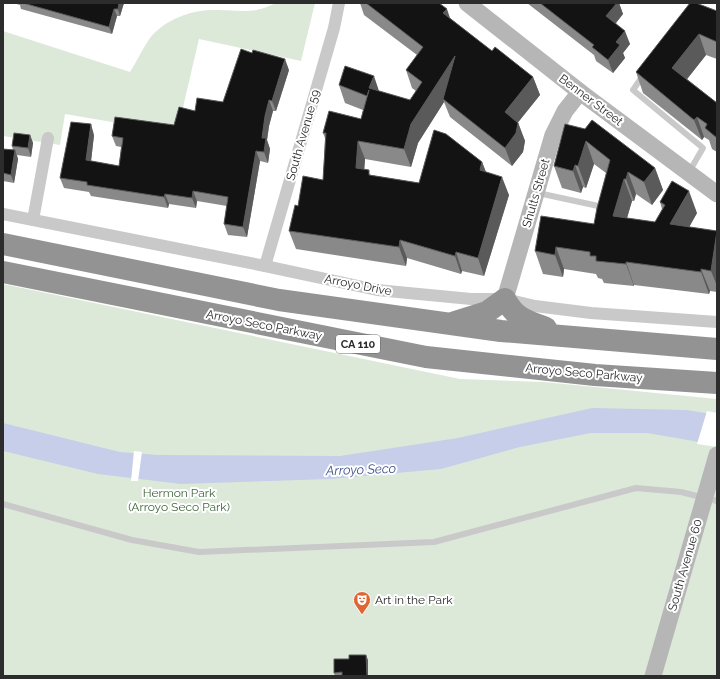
<svg xmlns="http://www.w3.org/2000/svg" width="720" height="679" font-family="Raleway,sans-serif">
<style>
.green{fill:#dce9d9}
.water{fill:#c6cee9}
.pier{fill:#fff}
.lines{fill:none;stroke-linecap:round;stroke-linejoin:round}
.lane{stroke:#c9c9c9;stroke-width:6}
.street{stroke:#c9c9c9;stroke-width:12}
.secondary{stroke:#b6b6b6;stroke-width:17}
.highway{stroke:#939393;stroke-width:22}
.wall{fill:#898989}
.shaded-wall{fill:#5a5a5a}
.building{fill:#131313;stroke:#5a5a5a}
.labels{text-anchor:middle;stroke-width:4;stroke-linejoin:round;paint-order:stroke}
.shield{fill:#fff;stroke:#6b6b6b;stroke-width:1}
.shield-label{font-size:11px;font-weight:bold;fill:#2c2c2c}
.street-label{font-size:12px;fill:#2c2c2c;stroke:#fff}
.park-label{font-size:12px;fill:#40653c;stroke:#fff}
.poi-label{font-size:12px;fill:#2c2c2c;stroke:#fff;text-anchor:start}
.water-label{font-size:13px;font-style:italic;fill:#3e5089;stroke:#fff}
</style>
<rect width="100%" height="100%" fill="#fff"/>
<g class="green">
<path d="M276,3H315L301,61L199,39L177,133L65,114L60,145L3,136V31L130,72C137,61 143,48 150,38C165,19 194,9 216,10C242,10 251,15 276,3Z"/>
<path d="M3,284L460,379L544,382L717,399V676H3Z"/>
</g>
<path class="water" d="M592,408L687,410L717,415V445L647,433H591L520,447L441,469L330,479L181,484L98,474L3,451V423L120,452L158,455L340,456L458,438Z"/>
<g class="pier">
<path d="M707,411L717,413V447L697,444Z"/>
<path d="M134,451L142,452L138,481H131Z"/>
</g>
<g class="lines">
<g class="lane">
<path d="M644,74L633,90L703,148L689,172"/>
<path d="M538,193L603,207"/>
<path d="M3,504L132,540L199,552L434,542L636,488L681,492L717,501"/>
</g>
<g class="street">
<path d="M3,214L265,266L377,290L471,299H505L535,306L591,313L717,322"/>
<path d="M33,220L48,138"/>
<path d="M265,266L334,28L339,3"/>
</g>
<g class="secondary">
<path d="M467,3L580,92L717,194"/>
<path d="M505,299L553,135L565,111L580,92"/>
<path d="M653,676L717,455"/>
</g>
<g class="highway">
<path d="M3,244L279,300L501,331L717,349"/>
<path d="M3,272L426,357L595,375L717,383"/>
<path d="M455,322L487,312L505,299C516,319 526,320 546,328"/>
</g>
</g>
<g class="wall">
<path d="M13,3H124L120,16H117L112,34L21,9L20,5Z"/>
<path d="M360,3H439L450,18L492,51L533,77L540,95L518,122L525,141L523,152L512,166L450,117L444,102L418,143L411,167L365,159L364,170L371,175L419,183L482,162L486,172L509,195L484,276L462,271L461,274L407,258L406,266L296,249L289,231L298,206L323,180L325,138L323,133L361,119L363,110L345,103L339,85L379,91L410,100L416,91L412,88L406,70L417,55L364,15Z"/>
<path d="M527,3H619L623,14L616,23L630,44L623,53L625,58L613,73L596,61L594,55Z"/>
<path d="M717,11V59L706,55L687,79L717,103V152L712,149L709,140L704,137L702,140L643,93L636,72Z"/>
<path d="M289,70L276,111H273L269,126L267,140L270,149L268,163L260,161L247,237L228,235L224,224L227,206L197,201L196,208L169,204L168,208L91,196L89,192L64,188L60,178L94,135L91,161L119,166L121,147L116,146L112,136L174,125L195,111L223,102Z"/>
<path d="M565,124L655,168L663,190L652,205L636,194L634,201H632L627,218L655,222L662,209L660,202L697,213L689,227L717,231V292L710,291L709,294L634,285V286L604,283L602,279L598,278L596,274L564,269L563,277L543,274L535,251L594,224L606,173L594,164L586,188L583,187L581,193L562,188L554,166Z"/>
<path d="M30,135L33,143L31,157L17,155L18,159L14,183L3,181V149L13,150L12,146Z"/>
<path d="M368,660V676H335L334,673Z"/>
</g>
<g class="shaded-wall">
<path d="M119,3H124L120,16L118,9Z"/>
<path d="M617,3H619L623,14L611,29L606,16Z"/>
<path d="M114,9L117,16L112,34L109,27Z"/>
<path d="M447,9L453,27L443,13Z"/>
<path d="M625,31L630,44L623,53L625,58L613,73L608,60L616,42Z"/>
<path d="M699,34L706,55L680,88L672,68Z"/>
<path d="M455,56L443,99L444,102L418,143L411,167L404,149L411,124Z"/>
<path d="M285,59L289,70L276,111L272,101Z"/>
<path d="M374,76L380,94L369,88Z"/>
<path d="M533,77L540,95L512,130L505,112Z"/>
<path d="M269,100L273,111L269,126L267,140L270,149L268,163L264,152L262,138L265,116Z"/>
<path d="M697,117L704,137L702,140L694,120Z"/>
<path d="M518,123L525,141L523,152L512,166L505,148Z"/>
<path d="M91,124L94,135L90,170L86,160Z"/>
<path d="M30,135L33,143L31,157L28,148Z"/>
<path d="M358,141L365,159L363,187L356,168Z"/>
<path d="M586,141L594,164L586,188L578,166Z"/>
<path d="M15,150L18,159L14,183L11,175Z"/>
<path d="M256,151L260,161L247,237L243,227Z"/>
<path d="M482,162L489,180L480,170Z"/>
<path d="M575,165L583,187L581,193L573,171Z"/>
<path d="M655,168L663,190L652,205L644,182Z"/>
<path d="M628,172L636,194L634,201L626,179Z"/>
<path d="M502,177L509,195L484,276L478,258Z"/>
<path d="M624,179L632,201L621,238L613,216Z"/>
<path d="M193,191L197,201L196,208L192,198Z"/>
<path d="M689,191L697,213L678,247L670,224Z"/>
<path d="M165,194L169,204L168,208L164,197Z"/>
<path d="M717,233V286L711,271Z"/>
<path d="M400,240L407,258L406,266L399,247Z"/>
<path d="M556,247L564,269L563,277L555,255Z"/>
<path d="M456,252L462,271L461,274L455,256Z"/>
<path d="M626,262L634,285V286L626,264Z"/>
<path d="M701,269L710,291L709,294L701,272Z"/>
<path d="M366,655L368,660V676H367Z"/>
</g>
<g class="building">
<path d="M23,3H119L118,9H114L109,27Z"/>
<path d="M366,3H439L447,9L443,13L492,51L495,47L533,77L505,112L518,123L516,133L505,148L443,99L455,56L411,124L404,149L358,141L356,168L369,170V175L419,183L434,130L446,134L482,162L480,170L502,177L478,258L456,252L455,256L400,240L399,247L289,231L295,205L298,206L303,176L323,180L326,133H323L329,111L361,119L369,90L367,96L339,85L345,66L374,76L369,88L410,100L422,82L406,70L423,47Z"/>
<path d="M540,3H617L606,16L625,31L616,42L620,45L608,60L592,47L594,45Z"/>
<path d="M690,3H696L717,11V42L699,34L672,68L717,103V138L705,128L707,124L697,117L694,120L636,72Z"/>
<path d="M241,49L252,53L253,50L285,59L272,101L269,100L265,116L262,138H266L264,152L256,151L243,227L224,224L228,197L193,191L192,198L165,194L164,197L87,185V182L60,178L71,122L91,124L86,160L119,166L123,138L112,136L115,117L174,125L179,107L195,111L197,98L223,102Z"/>
<path d="M592,120L655,168L644,182L628,172L626,179H624L613,216L655,222L665,205L660,202L672,181L689,191L670,224L717,231L711,271L701,269V272L626,262V264L596,261V256H590V252L556,247L555,255L535,251L541,216L594,224L597,208L610,160L586,141L578,166L575,165L573,171L554,166L565,124L585,129Z"/>
<path d="M14,133L30,135L28,148L12,146Z"/>
<path d="M3,149L15,150L11,175L3,173Z"/>
<path d="M349,655H366L367,676H342V672L334,673V659H349Z"/>
</g>
<defs>
<symbol id="theatre-pin" viewBox="-11 -11 22 30"><path d="M0 17L-7.5 6A9.5 9.5 0 1 1 7.5 6Z" fill="#dd6634" stroke="#fff"/><path d="M-5-5.5Q0-4 5-5.5V0Q5 5 0 6Q-5 5-5 0ZM-3.3-2.5H-1v1.5H-3.3ZM1-2.5H3.3v1.5H1ZM-2.8 1Q0 5.5 2.8 1Z" fill="#fff"/></symbol>
</defs>
<g fill-rule="evenodd">
<use href="#theatre-pin" x="352" y="590" width="20" height="27"/>
</g>
<g class="labels">
<rect class="shield" x="336" y="335" width="44" height="18" rx="3"/>
<g class="shield-label">
<text x="358" y="348">CA 110</text>
</g>
<g class="street-label">
<text transform="translate(591 100) rotate(37)" y="4">Benner Street</text>
<text transform="translate(303 135) rotate(-74)" y="4">South Avenue 59</text>
<text transform="translate(536 193) rotate(-74)" y="4">Shults Street</text>
<text transform="translate(358 285) rotate(11)" y="4">Arroyo Drive</text>
<text transform="translate(264 325) rotate(11)" y="4">Arroyo Seco Parkway</text>
<text transform="translate(584 373) rotate(5)" y="4">Arroyo Seco Parkway</text>
<text transform="translate(685 565) rotate(-74)" y="4">South Avenue 60</text>
</g>
<g class="park-label">
<text x="179" y="497">Hermon Park<tspan x="179" dy="14">(Arroyo Seco Park)</tspan></text>
</g>
<g class="poi-label">
<text x="375" y="604">Art in the Park</text>
</g>
<g class="water-label">
<text transform="translate(361 469) rotate(-2)" y="5">Arroyo Seco</text>
</g>
</g>
<rect width="720" height="679" fill="none" stroke="#2c2c2c" stroke-width="8"/>
</svg>
